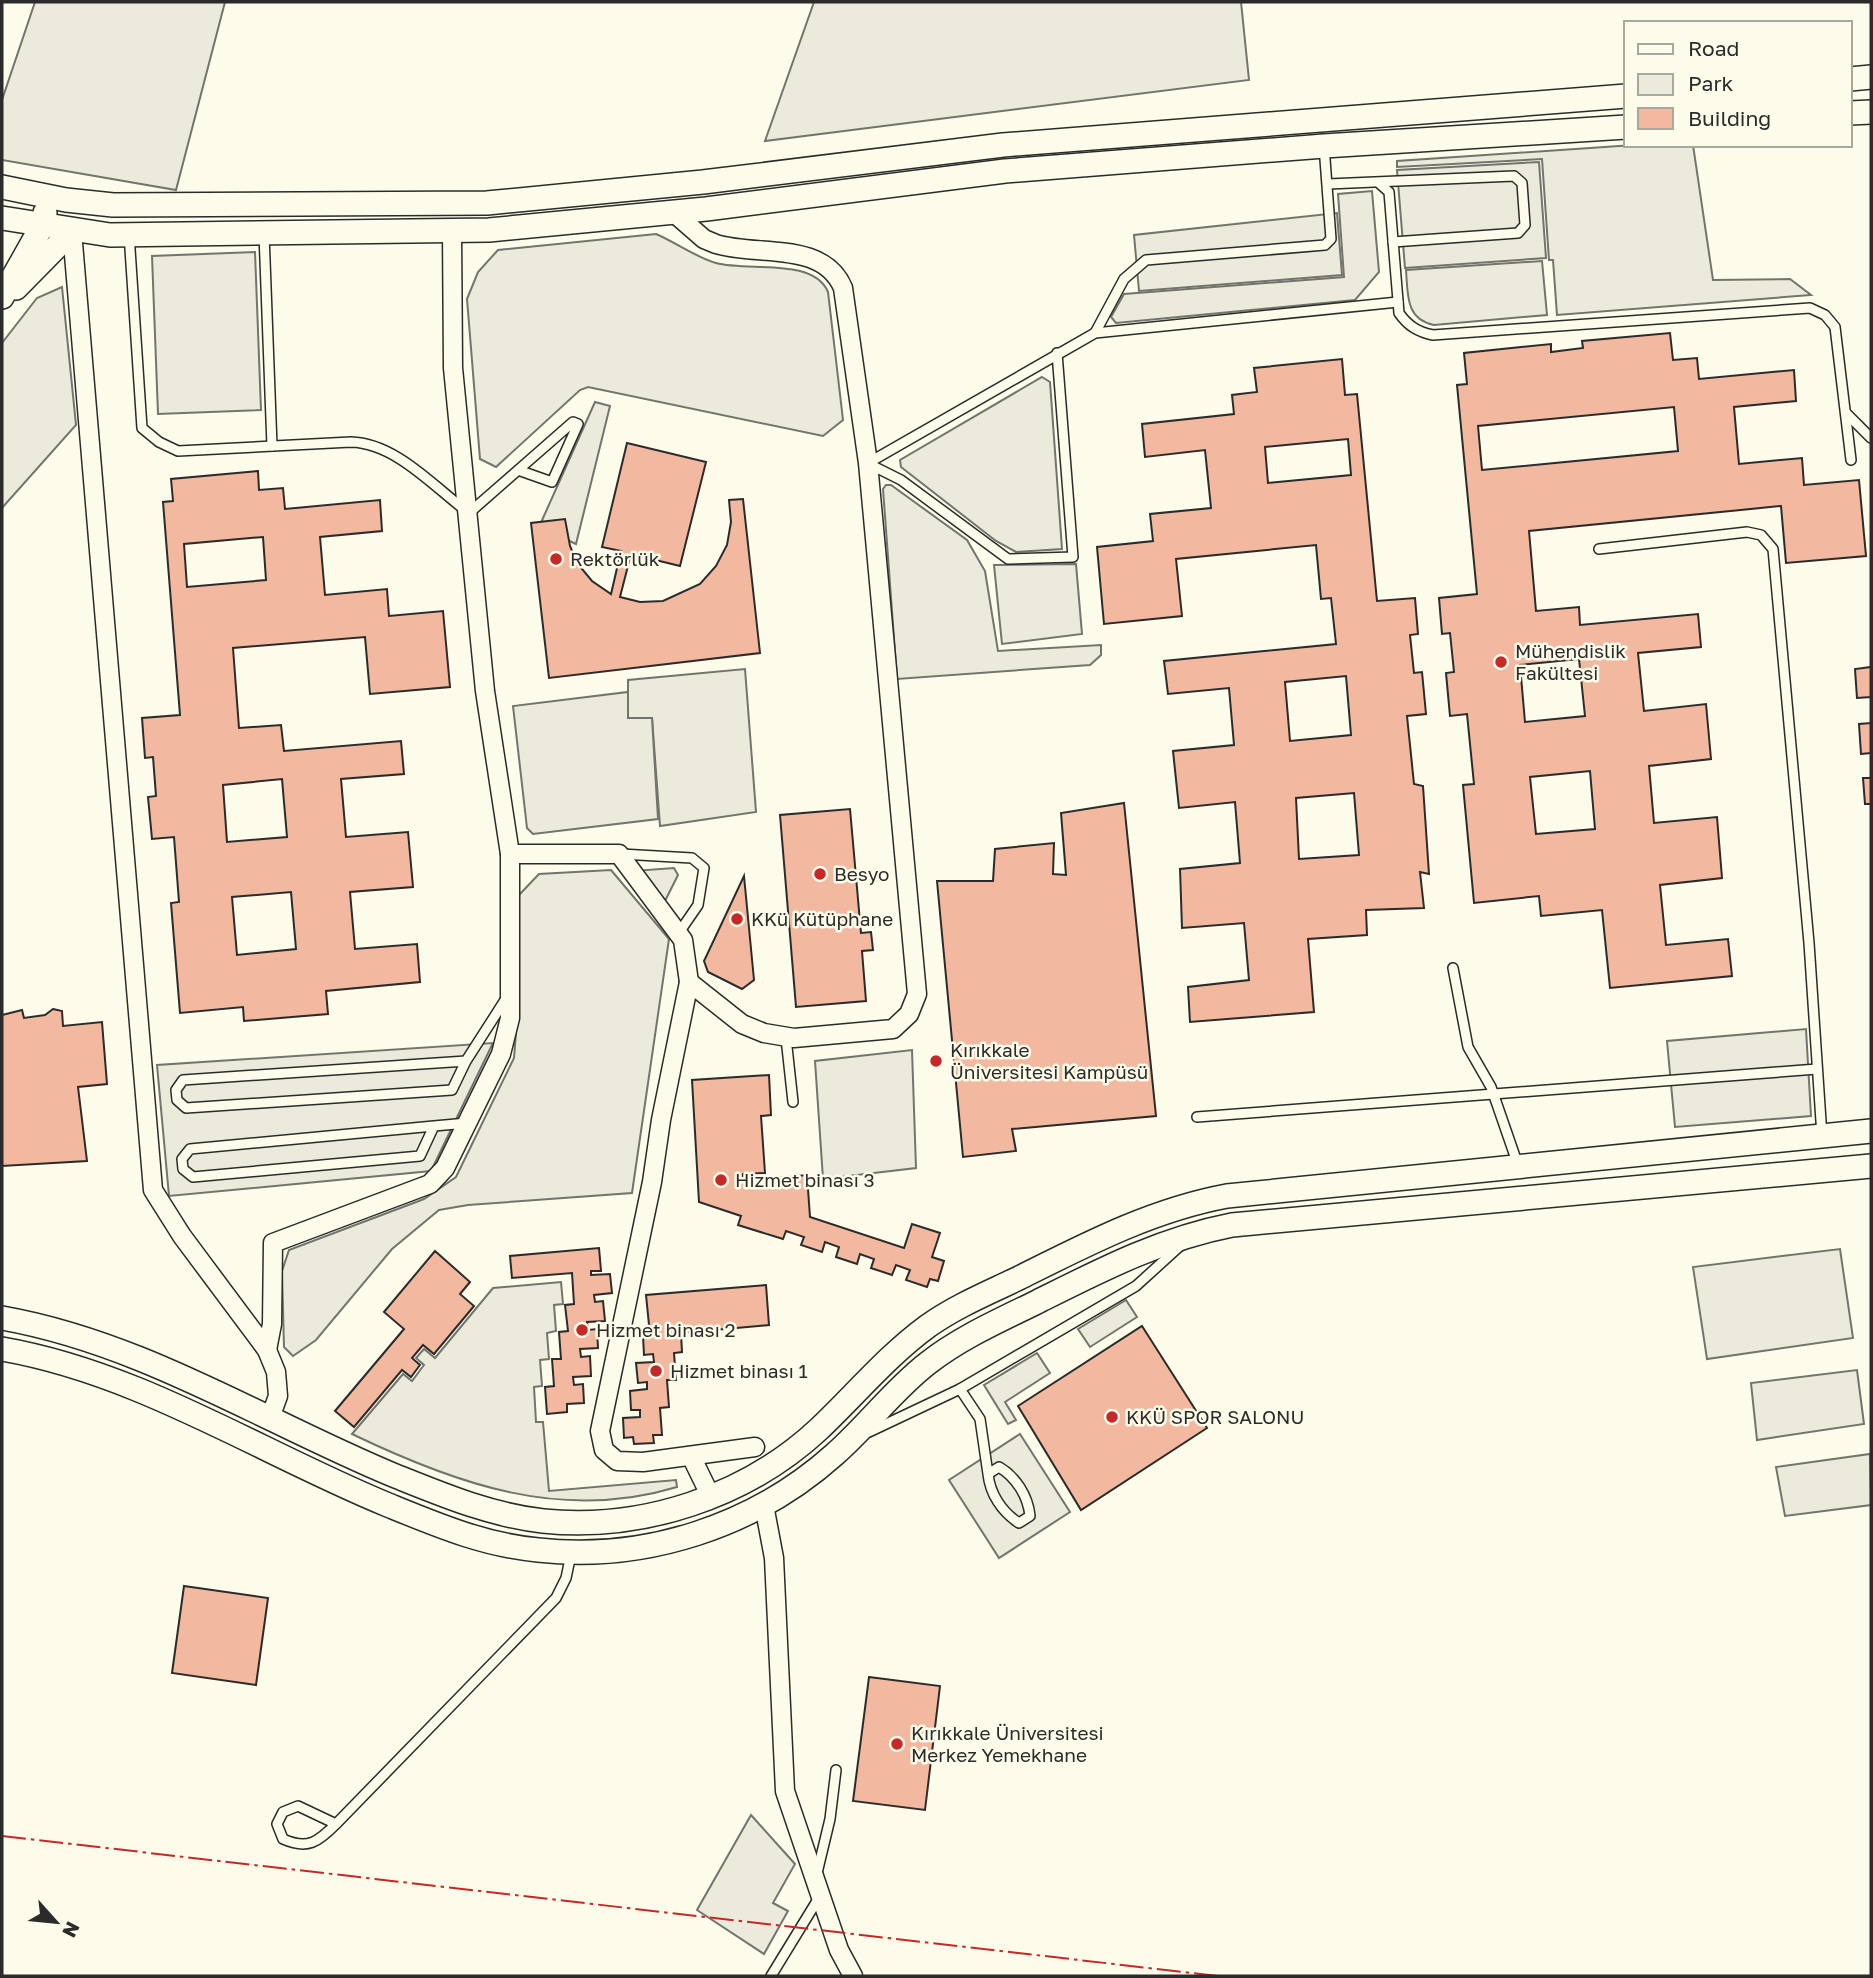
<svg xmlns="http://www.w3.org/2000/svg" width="1873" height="1978" font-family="'Golos Text',sans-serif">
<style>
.green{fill:#ecebdb;stroke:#74746e;stroke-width:2}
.parking{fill:#eceadb;stroke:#74746e;stroke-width:2}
.building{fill:#f2b8a0;stroke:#2b2b2b;stroke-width:2;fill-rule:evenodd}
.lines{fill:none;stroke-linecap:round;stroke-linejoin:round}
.service-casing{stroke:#2b2b2b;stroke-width:12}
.minor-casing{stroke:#2b2b2b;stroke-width:21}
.tertiary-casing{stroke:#2b2b2b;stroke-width:26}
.service{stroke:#fdfbea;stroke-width:9}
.minor{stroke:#fdfbea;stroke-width:18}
.tertiary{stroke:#fdfbea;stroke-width:23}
.power{stroke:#c62828;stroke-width:2;stroke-dasharray:24 5 3.5 5;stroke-linecap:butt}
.poi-dot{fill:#c62828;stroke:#fdfbea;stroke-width:2.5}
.labels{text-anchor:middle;stroke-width:5;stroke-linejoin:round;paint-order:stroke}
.poi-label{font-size:19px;fill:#2b2b2b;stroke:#fdfbea;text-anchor:start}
</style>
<rect width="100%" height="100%" fill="#fdfbea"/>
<g class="green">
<path d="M35,2H225L176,190L2,160V100Z"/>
<path d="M814,2H1241L1249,80L765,141Z"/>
<path d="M1634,145H1693L1713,280L1790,279L1811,295L1557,315L1553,260H1549L1542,159L1397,167V161Z"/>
<path d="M1372,191L1379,272L1355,300L1116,323L1111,317L1124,294L1344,277L1338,194Z"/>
<path d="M656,234C677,243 695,257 716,263C748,272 813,257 828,292L843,420L823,436L588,387L580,390L496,467L480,459L467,299L478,272L498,250Z"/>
<path d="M1542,261L1547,315L1434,325C1405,319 1408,294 1406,270Z"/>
<path d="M62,287L76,425L2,508V343L37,298Z"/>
<path d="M1042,377L1050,382L1062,549L1016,552L996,541L901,467L900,460Z"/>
<path d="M886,485H891L967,540L985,571L998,651L1101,645V655L1090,665L897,679L883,489Z"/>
<path d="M745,669L756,812L660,826L652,718H628V680Z"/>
<path d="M674,868L678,875L666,899L660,900L633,871Z"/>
<path d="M611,870L669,939L632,1193L468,1205L439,1210L392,1249L316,1340L293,1356L284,1347L282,1271L289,1250L424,1199L456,1177L514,1058L519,995V895L539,874Z"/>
<path d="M1840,1249L1853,1338L1707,1359L1693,1267Z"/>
<path d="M561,1282L563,1304L554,1305L556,1331L547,1333L549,1359L540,1360L542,1386L534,1387L536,1422H543L549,1491L676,1480L677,1487C562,1522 456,1484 352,1434L403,1374L412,1381L424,1365L416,1358L424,1349L435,1358L493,1288Z"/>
<path d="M1126,1300L1137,1317L1090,1347L1078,1329Z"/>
<path d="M1037,1353L1050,1373L1005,1402L1016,1420L1008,1424L984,1385Z"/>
<path d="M1857,1370L1864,1424L1757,1440L1751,1383Z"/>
<path d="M1870,1454L1871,1505L1785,1516L1776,1467Z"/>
</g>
<g class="parking">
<path d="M1539,162L1546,258L1405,268L1397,170Z"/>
<path d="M1337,213L1342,275L1139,291L1134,235Z"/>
<path d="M255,252L261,410L158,414L152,256Z"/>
<path d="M595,402L610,406L576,544L539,527Z"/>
<path d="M1076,564L1082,634L1002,644L994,565Z"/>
<path d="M628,692V718H652L658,819L533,834L527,828L513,706Z"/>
<path d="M1806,1029L1811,1116L1675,1127L1667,1041Z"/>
<path d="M493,1043L431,1171L169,1196L157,1065Z"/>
<path d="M912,1050L916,1168L823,1179L815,1061Z"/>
<path d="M1020,1434L1070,1512L999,1558L949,1480Z"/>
<path d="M751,1815L795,1864L773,1903L788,1911L764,1954L697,1910Z"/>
</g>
<g class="building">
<path d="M1670,333L1673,360L1697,358L1699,379L1794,370L1796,401L1734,407L1739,464L1802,458L1804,485L1859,480L1866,556L1786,563L1781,506L1529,531L1536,611L1579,607L1580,625L1698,614L1701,647L1638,653L1644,711L1706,704L1711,759L1649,766L1654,823L1717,817L1722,878L1660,885L1666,945L1728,939L1732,976L1610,988L1602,910L1541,916L1539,896L1474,903L1463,785L1474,784L1467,714L1450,716L1446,673L1454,672L1450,633L1442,634L1439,598L1477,594L1457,385L1467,384L1464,353L1551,344V352L1583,348L1582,341ZM1674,407L1678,451L1482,470L1478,426ZM1579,659L1585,716L1525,722L1520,665ZM1590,771L1595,829L1536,834L1530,777Z"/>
<path d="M1342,359L1345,395L1357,394L1377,601L1415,598L1418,634L1410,635L1414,673L1422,672L1426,714L1407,716L1414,784L1423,786L1429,874L1420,872L1424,908L1366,910L1367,935L1308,939L1314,1012L1190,1022L1188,987L1249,980L1244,923L1182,928L1180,869L1240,863L1235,802L1179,808L1173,751L1234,745L1229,688L1168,694L1164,661L1336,644L1331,598L1321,599L1316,545L1176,559L1182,616L1104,624L1097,547L1153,541L1150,514L1211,508L1205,450L1145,457L1142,424L1234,414L1232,395L1257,392L1254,368ZM1348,439L1351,475L1268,483L1265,447ZM1346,676L1351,735L1290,741L1285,682ZM1354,793L1359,855L1299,859L1296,798Z"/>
<path d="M627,443L706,462L680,566L631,554L620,597L640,602L663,601L700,584L716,566L727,545L731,522L729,500L743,499L760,653L549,678L531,523L565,519L570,546L577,563L592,581L611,594L621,551L602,547Z"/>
<path d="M258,471L259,490L283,488L285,509L380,500L382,531L320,537L325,595L387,589L389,616L443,611L450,687L370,694L365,637L233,648L239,728L281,725L284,751L401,741L404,774L341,779L346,837L408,832L413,887L350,892L355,949L417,944L420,982L326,991L328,1014L244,1021L243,1007L180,1013L171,903L179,902L174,837L152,839L148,797L156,796L153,757L145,758L142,718L180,715L163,502L173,501L171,479ZM263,537L266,580L187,587L184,544ZM282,779L287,837L227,842L223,785ZM291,892L296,949L237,955L232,897Z"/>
<path d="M1871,667V697L1857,698L1855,669Z"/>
<path d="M1871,723V753L1861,754L1859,724Z"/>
<path d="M1863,778H1871V804H1865Z"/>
<path d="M1124,803L1156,1116L1012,1129L1016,1151L963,1157L937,881H993L995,849L1054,843L1053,874L1066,875L1061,813Z"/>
<path d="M850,809L861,933L871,932L873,950L862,951L866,1001L796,1007L780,815Z"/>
<path d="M744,876L754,980L742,989L708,972L704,961Z"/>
<path d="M53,1009L62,1011L63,1026L102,1022L107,1084L78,1087L87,1161L2,1166V1015L22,1010L24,1018L45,1015Z"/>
<path d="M769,1075L771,1115L761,1116L765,1173L743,1174V1182L763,1188L766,1179L807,1175L810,1217L904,1248L912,1224L940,1233L932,1257L944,1261L938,1281L930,1279L927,1287L906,1280L910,1270L896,1265L892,1275L871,1268L874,1259L860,1254L857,1264L836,1257L839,1247L825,1242L822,1252L801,1245L804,1237L786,1231L783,1239L738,1225L741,1216L699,1202L692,1080Z"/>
<path d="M599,1248L601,1271H591V1275L610,1274L612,1293L594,1295L595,1302L603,1301L605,1321L587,1322L588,1330L597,1329L598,1348L580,1349L581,1357L590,1356L591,1376L573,1377L574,1385L583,1384L584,1403L567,1404V1412L547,1414L545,1387L554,1386L552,1359H561L559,1332L568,1331L565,1305L574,1304L572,1273L512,1278L510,1256Z"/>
<path d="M435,1251L470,1282L460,1294L474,1306L434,1354L423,1345L412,1358L420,1365L411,1377L402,1370L354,1427L335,1411L404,1329L384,1312Z"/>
<path d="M766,1285L769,1325L681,1333L682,1352L674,1353L676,1380H667L669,1407L660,1408L662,1435H653L654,1443L634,1444L633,1437L624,1438L623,1418L640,1417V1410H631L630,1391L647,1389V1382L638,1383L636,1363L654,1362L653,1354L644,1355L643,1336L650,1335L646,1295Z"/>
<path d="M1142,1326L1207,1428L1081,1510L1018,1406Z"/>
<path d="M184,1586L268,1598L256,1685L172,1673Z"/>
<path d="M869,1677L940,1686L925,1810L853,1801Z"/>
</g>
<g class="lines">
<defs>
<g id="service">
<path d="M1328,184L1514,176L1522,183L1525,225L1518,233L1393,242"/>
<path d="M1380,184L1389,192L1399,313C1408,326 1418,332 1433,335L1810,308L1825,315L1835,327L1851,460"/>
<path d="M129,234L142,428L159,442L178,451L351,442C396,443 435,488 469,513L573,422L578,424L552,482L518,470"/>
<path d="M264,234L272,446"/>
<path d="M1095,333L1124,279L1146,260L1325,245L1331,239L1324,146"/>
<path d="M1846,413L1871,438"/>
<path d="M868,463L1095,333L1398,302"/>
<path d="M869,464L901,480L1008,559L1073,557L1057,353"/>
<path d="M1599,549L1747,532L1761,535L1773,549L1809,943L1822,1136"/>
<path d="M621,854L692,858L704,868L698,905L678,934"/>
<path d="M1453,968L1468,1047L1491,1087L1518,1165"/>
<path d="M786,1038L793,1102"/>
<path d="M466,1061L452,1090L186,1108L177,1100L176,1090L183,1080L466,1061L507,997"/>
<path d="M1197,1117L1817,1069"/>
<path d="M434,1126L190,1149L182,1159L183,1169L193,1177L420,1156L434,1126L467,1123"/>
<path d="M960,1389L980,1419L988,1474L999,1467C1016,1477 1028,1496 1030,1516L1019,1523C1002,1512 990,1494 988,1474"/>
<path d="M869,1432L960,1389L1136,1286L1180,1246"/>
<path d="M336,1824L298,1806L283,1812L277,1824L283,1839C308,1850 318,1842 336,1824L556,1598L566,1578L571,1554"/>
<path d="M817,1873L830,1819L836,1770"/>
<path d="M771,1976L820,1896"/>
</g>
<g id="minor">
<path d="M673,212L704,239L716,244C757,257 823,240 843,288L868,463L917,994L909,1014L893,1029L794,1038L764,1033L742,1024L689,982"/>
<path d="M72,231L153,1190L182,1236L267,1350L276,1372L278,1396L270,1418"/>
<path d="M510,854H619L683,940L689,982L661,1120L652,1182L600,1431L604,1450L617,1461L643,1462L755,1447"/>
<path d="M267,1350L272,1324L273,1243L430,1184L445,1168L501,1054L510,1018V854L485,691L453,368L452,231"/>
<path d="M691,1456L711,1497"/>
<path d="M764,1505L774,1558L785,1791L839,1950L853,1976"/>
</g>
<g id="tertiary">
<path d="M1850,79L1871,77"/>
<path d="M1850,113L1871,112"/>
<path d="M2,187L66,200L113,205L487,203L703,182L1003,145L1626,96"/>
<path d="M2,218L110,235L489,230L706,209L1005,171L1324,146L1626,127"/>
<path d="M16,288L72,231"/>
<path d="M2,297L42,226L45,213"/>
<path d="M2,1318C143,1343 263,1421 393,1475C443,1495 490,1515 543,1521C642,1531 746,1497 819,1429C856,1394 887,1356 928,1326C956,1306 988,1293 1019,1278C1087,1244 1152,1210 1227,1196L1871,1131"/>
<path d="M2,1349C140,1373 259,1452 388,1505C437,1525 484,1545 538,1550C645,1562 755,1526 835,1454C868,1425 893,1390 928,1363C960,1338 998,1321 1035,1303C1099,1271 1160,1239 1232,1225L1871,1166"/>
</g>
</defs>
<use href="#service" class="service-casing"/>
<use href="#minor" class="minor-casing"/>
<use href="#tertiary" class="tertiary-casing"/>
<use href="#service" class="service"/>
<use href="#minor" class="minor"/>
<use href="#tertiary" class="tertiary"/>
<path class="power" d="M2,1836L1218,1976"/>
</g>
<g class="poi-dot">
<circle cx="556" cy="559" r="7"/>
<circle cx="1501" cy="662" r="7"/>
<circle cx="820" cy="874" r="7"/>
<circle cx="737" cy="919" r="7"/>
<circle cx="936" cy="1061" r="7"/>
<circle cx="721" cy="1180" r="7"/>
<circle cx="582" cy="1330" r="7"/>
<circle cx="656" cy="1371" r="7"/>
<circle cx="1112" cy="1417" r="7"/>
<circle cx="897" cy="1744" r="7"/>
</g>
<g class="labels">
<g class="poi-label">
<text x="570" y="566">Rektörlük</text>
<text x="1515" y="658">Mühendislik<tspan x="1515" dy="22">Fakültesi</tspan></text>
<text x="834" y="881">Besyo</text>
<text x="751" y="926">KKü Kütüphane</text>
<text x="950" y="1057">Kırıkkale<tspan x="950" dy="22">Üniversitesi Kampüsü</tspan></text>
<text x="735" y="1187">Hizmet binası 3</text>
<text x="596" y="1337">Hizmet binası 2</text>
<text x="670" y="1378">Hizmet binası 1</text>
<text x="1126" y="1424">KKÜ SPOR SALONU</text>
<text x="911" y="1740">Kırıkkale Üniversitesi<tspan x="911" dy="22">Merkez Yemekhane</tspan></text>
</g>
</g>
<rect width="1873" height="1978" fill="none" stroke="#2b2b2b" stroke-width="7"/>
<rect x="1624" y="21" width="228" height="126" fill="#fdfbea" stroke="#a9a89e" stroke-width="2"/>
<rect x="1638" y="44" width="35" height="10" fill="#fdfbea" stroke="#a9a89e" stroke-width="2"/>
<text x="1688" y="56" font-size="21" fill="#2b2b2b">Road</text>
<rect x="1638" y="74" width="35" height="21" fill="#ecebdb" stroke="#a9a89e" stroke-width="2"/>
<text x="1688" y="91" font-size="21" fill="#2b2b2b">Park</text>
<rect x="1638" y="108" width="35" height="21" fill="#f2b8a0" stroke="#a9a89e" stroke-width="2"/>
<text x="1688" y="126" font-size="21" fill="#2b2b2b">Building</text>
<g transform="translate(56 1922) rotate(117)" stroke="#fdfbea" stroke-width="5" paint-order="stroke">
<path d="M0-5L12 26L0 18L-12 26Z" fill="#2b2b2b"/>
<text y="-10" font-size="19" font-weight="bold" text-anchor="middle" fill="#2b2b2b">N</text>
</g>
</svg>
